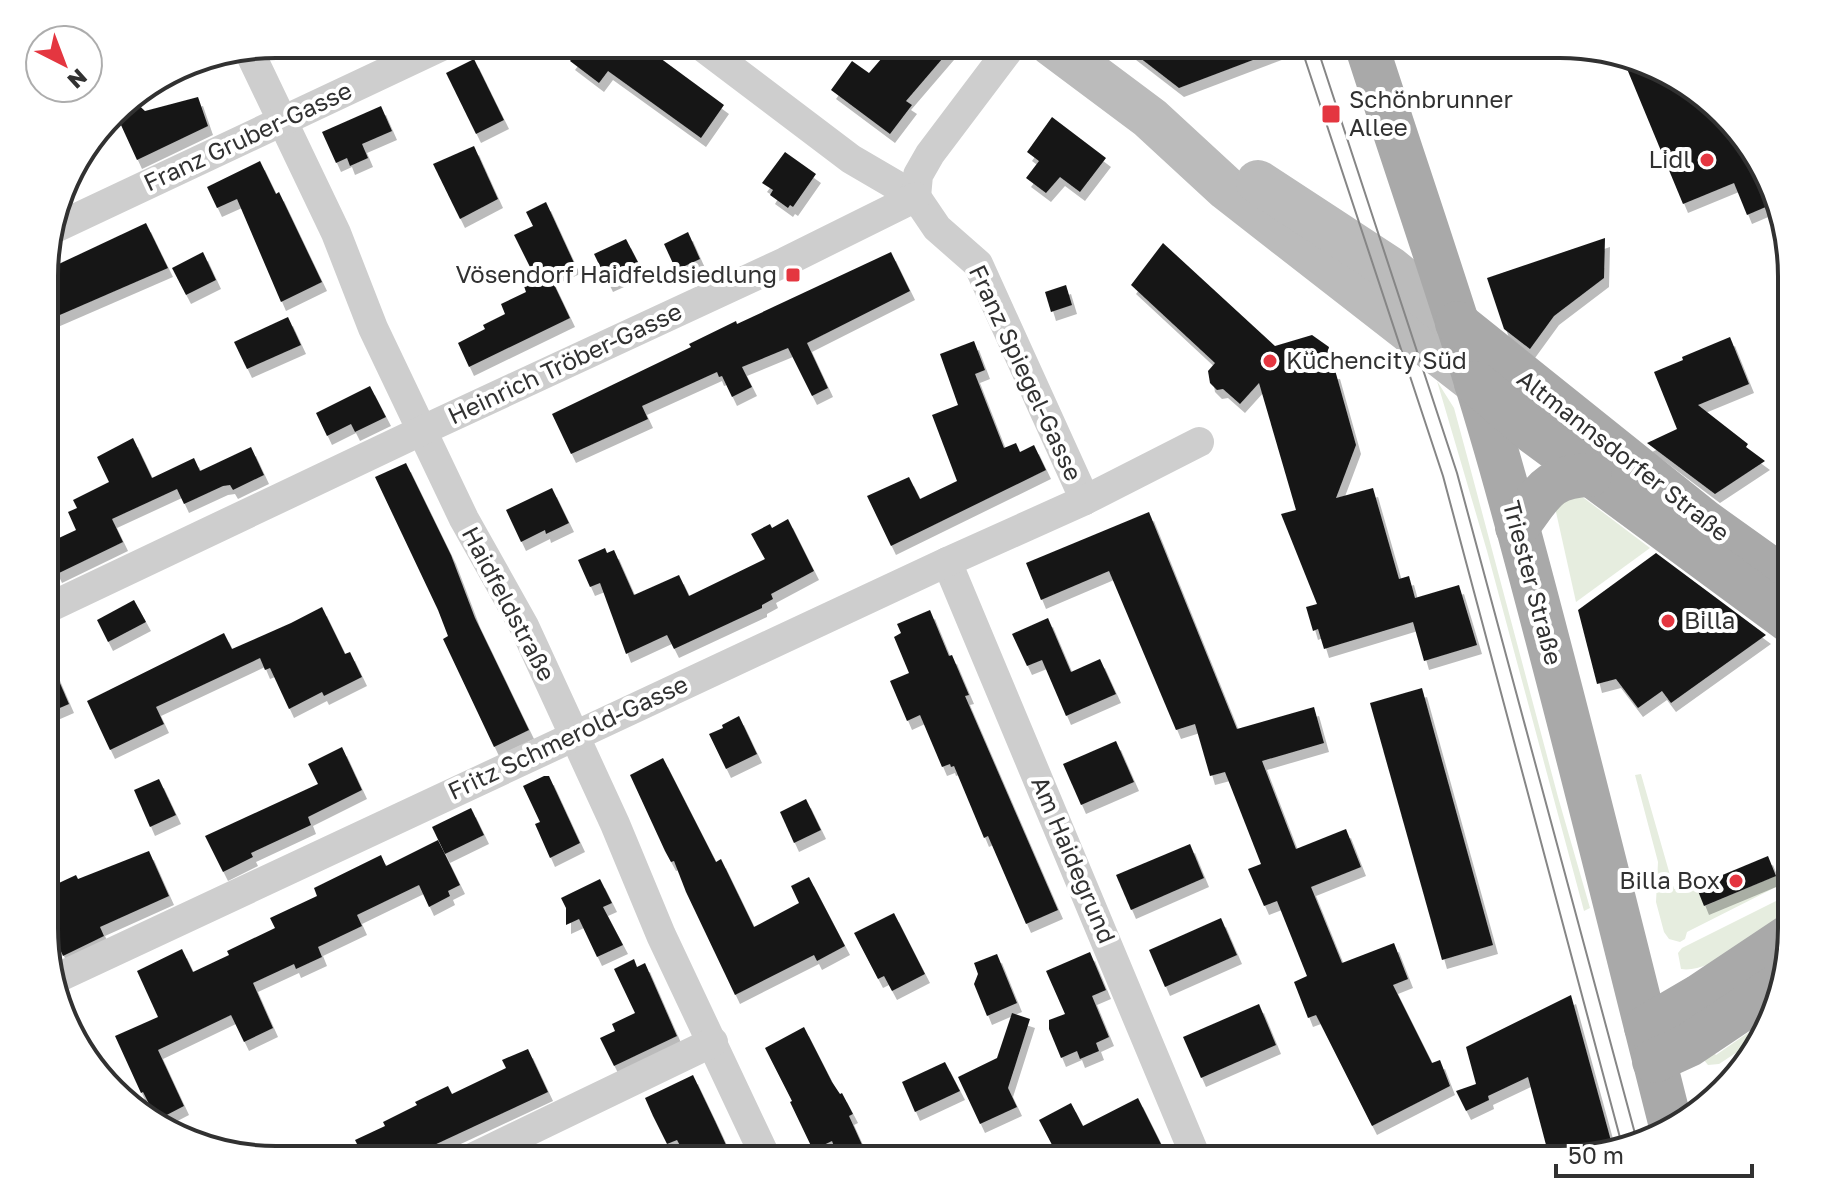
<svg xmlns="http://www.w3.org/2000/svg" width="1836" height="1204" font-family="'Golos Text',sans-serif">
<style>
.green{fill:#e6eddf}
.building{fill:#181818;filter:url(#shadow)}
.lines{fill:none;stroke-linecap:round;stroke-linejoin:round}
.minor{stroke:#cecece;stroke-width:30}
.secondary{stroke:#bbb;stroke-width:44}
.primary{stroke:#a9a9a9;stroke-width:44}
.tram{stroke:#868686;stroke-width:2}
.poi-dot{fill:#e43640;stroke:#fff;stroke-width:3}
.labels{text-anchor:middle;stroke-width:8;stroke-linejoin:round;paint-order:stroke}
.poi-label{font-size:24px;fill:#313131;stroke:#fff;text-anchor:start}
.street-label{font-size:24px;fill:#313131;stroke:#fff}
.rim{fill:none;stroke:#313131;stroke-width:4}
</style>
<defs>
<filter id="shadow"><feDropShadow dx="5" dy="9" stdDeviation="0" flood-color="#0004"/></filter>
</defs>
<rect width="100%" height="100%" fill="#fff"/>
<g class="green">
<path d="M1437,381L1454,408L1467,456L1558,797L1590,908L1584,911L1487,551Z"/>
<path d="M1576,492L1650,548L1576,602L1556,512V504Z"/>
<path d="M1641,774L1674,889L1696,886L1705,906L1792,869V879L1687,932L1685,939L1680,942L1669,939L1664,932L1656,902L1658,862L1635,775Z"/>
<path d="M1792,893V910C1765,928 1714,974 1681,969L1678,953L1682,948Z"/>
<path d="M1765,1021L1760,1037L1719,1064L1708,1065L1700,1055L1712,1051L1716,1055Z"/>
</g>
<g class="building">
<path d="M583,44H641L724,105L701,138L608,71L599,83L570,61Z"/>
<path d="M894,44H955L906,101L912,105L890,134L831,90L852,61L869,73Z"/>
<path d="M1122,44H1289L1290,46L1179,88Z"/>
<path d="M474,59L504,120L476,134L446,73Z"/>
<path d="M1625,64L1689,83L1739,137L1768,206L1747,215L1734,183L1683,204Z"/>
<path d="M130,97L145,111L198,97L208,126L137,160L115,112Z"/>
<path d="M381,106L392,131L362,144L368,158L350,166L347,158L336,163L322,132Z"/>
<path d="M1052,117L1106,158L1080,192L1060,177L1046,193L1026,178L1039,161L1027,152Z"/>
<path d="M474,146L498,199L460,219L433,164Z"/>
<path d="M785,152L816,174L793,207L790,205L788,208L770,195L773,190L762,183Z"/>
<path d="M260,161L276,194L279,192L322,282L281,302L237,199L217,208L207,187Z"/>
<path d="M546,202L575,265L550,276L570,318L469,367L458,343L485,329L483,325L505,314L501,304L526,292L523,283L535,277L514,235L533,226L526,212Z"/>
<path d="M146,223L168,268L46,321V270Z"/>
<path d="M688,232L700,259L676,270L664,244Z"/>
<path d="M1605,238L1604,278L1554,316L1530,349L1504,329L1487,278Z"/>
<path d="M626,239L641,268L608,283L594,254Z"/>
<path d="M1163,243L1275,346L1312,335L1329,347L1324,371L1335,370L1356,445L1336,498L1373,488L1399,579L1409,576L1415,598L1459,585L1477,645L1424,661L1413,622L1324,649L1318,629L1313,631L1306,607L1317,604L1281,514L1296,510L1259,383L1240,404L1223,389L1217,390L1210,383L1208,371L1215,363L1131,285Z"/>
<path d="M203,252L216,280L186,295L172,268Z"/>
<path d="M891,252L910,291L807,343L828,388L812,396L788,348L742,367L752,387L732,397L722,376L719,377L717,372L642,406L648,419L571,454L552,414L691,347L689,344L736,321L737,324Z"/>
<path d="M1066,285L1072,305L1051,312L1045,292Z"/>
<path d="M288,317L301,345L247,369L234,342Z"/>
<path d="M1730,337L1749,384L1698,405L1748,444L1746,447L1765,461L1715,494L1647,443L1677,429L1654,372L1683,360L1682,357Z"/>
<path d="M974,341L985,370L975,374L1004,448L1016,443L1020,452L1034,445L1046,470L891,546L867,496L909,477L920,499L957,481L932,415L958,405L940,354Z"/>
<path d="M370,386L386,417L355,432L351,424L327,436L316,413Z"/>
<path d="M133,438L152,478L194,458L200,471L251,447L264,475L233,490L230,485L223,486L184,504L177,489L112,519L123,542L57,574L46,550V544L76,530L68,512L77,508L73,500L109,482L97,457Z"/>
<path d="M406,463L451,555L475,618L529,730L494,747L443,639L448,636L438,610L375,477Z"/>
<path d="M552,488L569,523L546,534L545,530L521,542L506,510Z"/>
<path d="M1149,512L1237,729L1314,707L1324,743L1262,761L1296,849L1346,829L1361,867L1311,887L1342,963L1394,943L1408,979L1393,985L1432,1063L1440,1060L1450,1086L1372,1126L1316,1015L1308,1018L1294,982L1307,976L1277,901L1264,906L1248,869L1261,864L1225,772L1210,776L1195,724L1176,730L1109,571L1041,600L1026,563Z"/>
<path d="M788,519L814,571L771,594L773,599L762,605V608L674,649L667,635L626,654L600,583L590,587L578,560L605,548L607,553L614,550L634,595L679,575L689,596L765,559L751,534L770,524L772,528Z"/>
<path d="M1656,553L1766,635L1671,703L1662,691L1638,708L1616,679L1597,684L1578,610Z"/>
<path d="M134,600L146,622L108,642L97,620Z"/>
<path d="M322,607L345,654L350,652L362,677L324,696L322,692L289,709L270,668L265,670L260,658L156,707L164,724L110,750L87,701L224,633L232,649L291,623Z"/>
<path d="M930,610L949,656L952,655L969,695L965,696L1058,910L1026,924L988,836L984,838L954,766L951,767L950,764L942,767L920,715L907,721L890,681L909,673L894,637L901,633L897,624Z"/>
<path d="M1048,618L1071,672L1100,659L1116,694L1066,716L1042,660L1027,666L1012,634Z"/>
<path d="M46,651L69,704L46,714Z"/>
<path d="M1422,688L1493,945L1442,960L1370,703Z"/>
<path d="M739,716L757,754L726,769L709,734L723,728L722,725Z"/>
<path d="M1116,741L1134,782L1081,805L1063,764Z"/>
<path d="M342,747L362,790L308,817L311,825L251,853L253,857L223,872L205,836L318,784L308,764Z"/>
<path d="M663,758L716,862L721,859L754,927L799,903L791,886L809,877L845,946L817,961L814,955L735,995L686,892L674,861L671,862L665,851L630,775Z"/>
<path d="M544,776H549L580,843L550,858L535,824L540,822L523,786Z"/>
<path d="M159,779L176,815L150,827L134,790Z"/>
<path d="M806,799L821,830L794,843L780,812Z"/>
<path d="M471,808L484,835L445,854L432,827Z"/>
<path d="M438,840L460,885L448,891L450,896L429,907L419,885L357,915L362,926L318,947L322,957L296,969L294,964L253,983L273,1028L244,1042L231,1015L158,1050L184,1106L157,1120L143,1092L141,1093L115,1036L158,1017L137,971L182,949L193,972L229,955L227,951L275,928L270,918L317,896L314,888L381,855L386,866Z"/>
<path d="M1190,844L1204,878L1131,910L1116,875Z"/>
<path d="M149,851L169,896L100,927L104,936L63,956L46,918V889L76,875L78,879Z"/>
<path d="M1768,856L1776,876L1704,906L1696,886Z"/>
<path d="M600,879L612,903L603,907L623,945L597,957L579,919L566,925V908L561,898Z"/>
<path d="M894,913L925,974L892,991L884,976L878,979L854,933Z"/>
<path d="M1221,918L1237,955L1165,987L1149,950Z"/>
<path d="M1090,952L1106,990L1092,996L1109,1037L1096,1043L1099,1051L1080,1059L1077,1051L1061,1058L1049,1029V1020L1065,1014L1046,971Z"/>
<path d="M997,954L1017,1003L987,1016L974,984L978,974L974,963Z"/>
<path d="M634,959L637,967L645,963L677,1036L614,1066L600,1038L615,1031L612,1024L635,1013L614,969Z"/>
<path d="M1571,995L1613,1148L1575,1160H1550L1528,1077L1488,1096L1489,1100L1466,1111L1456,1091L1476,1084L1466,1047Z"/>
<path d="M1259,1004L1276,1045L1201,1078L1183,1037Z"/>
<path d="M1012,1013L1030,1019L1008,1088L1017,1107L980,1124L958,1077L997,1058Z"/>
<path d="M804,1027L832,1082L840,1094L842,1093L853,1114L849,1116L869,1160H839L832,1141L813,1150L790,1102L792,1101L765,1048Z"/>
<path d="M528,1049L548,1092L402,1160H365L355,1140L385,1126L383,1122L417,1105L415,1102L448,1086L452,1094L506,1068L502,1060Z"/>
<path d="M945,1062L960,1091L915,1112L902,1082Z"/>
<path d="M693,1075L715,1121L733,1160H688L677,1140L667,1144L653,1116L645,1098Z"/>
<path d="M1138,1098L1161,1144L1131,1160H1060L1039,1120L1071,1103L1083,1126Z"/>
</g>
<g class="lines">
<g class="minor">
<path d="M699,44L851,159L916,197L937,228L978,264L1085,500"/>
<path d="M248,49L336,233L373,328L464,519L524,626L615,824L661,935L767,1160"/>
<path d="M916,197L918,175L930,154L1013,44"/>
<path d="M51,230L446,44"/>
<path d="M947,562L1197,1160"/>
<path d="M46,609L423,430L785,262L916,197"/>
<path d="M53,980L947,562L1085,500L1199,442"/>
<path d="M468,1160L713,1042"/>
</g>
<g class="secondary">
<path d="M1051,44L1150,118L1227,189L1476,383"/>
<path d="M1258,182L1391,269L1457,323"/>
</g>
<g class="primary">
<path d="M1366,44C1413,190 1464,334 1505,481C1565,697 1617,914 1672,1130"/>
<path d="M1457,323L1704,521L1792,584"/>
<path d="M1476,383L1533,432L1792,623"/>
<path d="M1517,527C1542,495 1546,476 1590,475"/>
<path d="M1646,1027L1699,996L1792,934"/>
<path d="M1654,1061L1689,1045L1777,986"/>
</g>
<g class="tram">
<path d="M1300,44L1443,476L1622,1145"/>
<path d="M1316,44L1457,473L1637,1141"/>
</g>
</g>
<g class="poi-dot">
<rect x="1321" y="104" width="20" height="20" rx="4"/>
<circle cx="1707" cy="160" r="8"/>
<rect x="785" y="267" width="16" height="16" rx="4"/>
<circle cx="1270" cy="361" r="8"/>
<circle cx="1668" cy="621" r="8"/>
<circle cx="1736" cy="881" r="8"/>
</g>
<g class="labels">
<g class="poi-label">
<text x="1349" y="108">Schönbrunner<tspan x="1349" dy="28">Allee</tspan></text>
<text x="1691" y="168" text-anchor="end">Lidl</text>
<text x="777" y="283" text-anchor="end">Vösendorf Haidfeldsiedlung</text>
<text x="1286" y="369">Küchencity Süd</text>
<text x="1684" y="629">Billa</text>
<text x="1720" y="889" text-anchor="end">Billa Box</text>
</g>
<g class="street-label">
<text transform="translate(248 137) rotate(-25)" y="8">Franz Gruber-Gasse</text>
<text transform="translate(565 364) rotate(-25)" y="8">Heinrich Tröber-Gasse</text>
<text transform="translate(1025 373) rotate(65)" y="8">Franz Spiegel-Gasse</text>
<text transform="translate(1623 456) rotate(38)" y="8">Altmannsdorfer Straße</text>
<text transform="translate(1532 583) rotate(75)" y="8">Triester Straße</text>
<text transform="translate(508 604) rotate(62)" y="8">Haidfeldstraße</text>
<text transform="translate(568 738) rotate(-25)" y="8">Fritz Schmerold-Gasse</text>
<text transform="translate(1073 860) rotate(67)" y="8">Am Haidegrund</text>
</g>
</g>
<path d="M0 0H1836V1204H0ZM276 58H1560A218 218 0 0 1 1778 276V928A218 218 0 0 1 1560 1146H276A218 218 0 0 1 58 928V276A218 218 0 0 1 276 58Z" fill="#fff" fill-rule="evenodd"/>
<path class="rim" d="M276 58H1560A218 218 0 0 1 1778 276V928A218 218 0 0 1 1560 1146H276A218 218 0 0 1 58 928V276A218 218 0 0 1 276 58Z"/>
<g transform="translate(64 64) rotate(138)"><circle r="38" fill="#ffffff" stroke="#adadad" stroke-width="2"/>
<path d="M0-6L14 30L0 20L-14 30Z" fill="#e43640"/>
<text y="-12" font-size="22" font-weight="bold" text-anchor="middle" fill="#313131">N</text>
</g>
<path d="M1556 1164v12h196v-12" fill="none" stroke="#313131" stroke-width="4"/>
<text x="1568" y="1164" font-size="24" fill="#313131" stroke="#ffffff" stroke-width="6" paint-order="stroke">50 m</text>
</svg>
